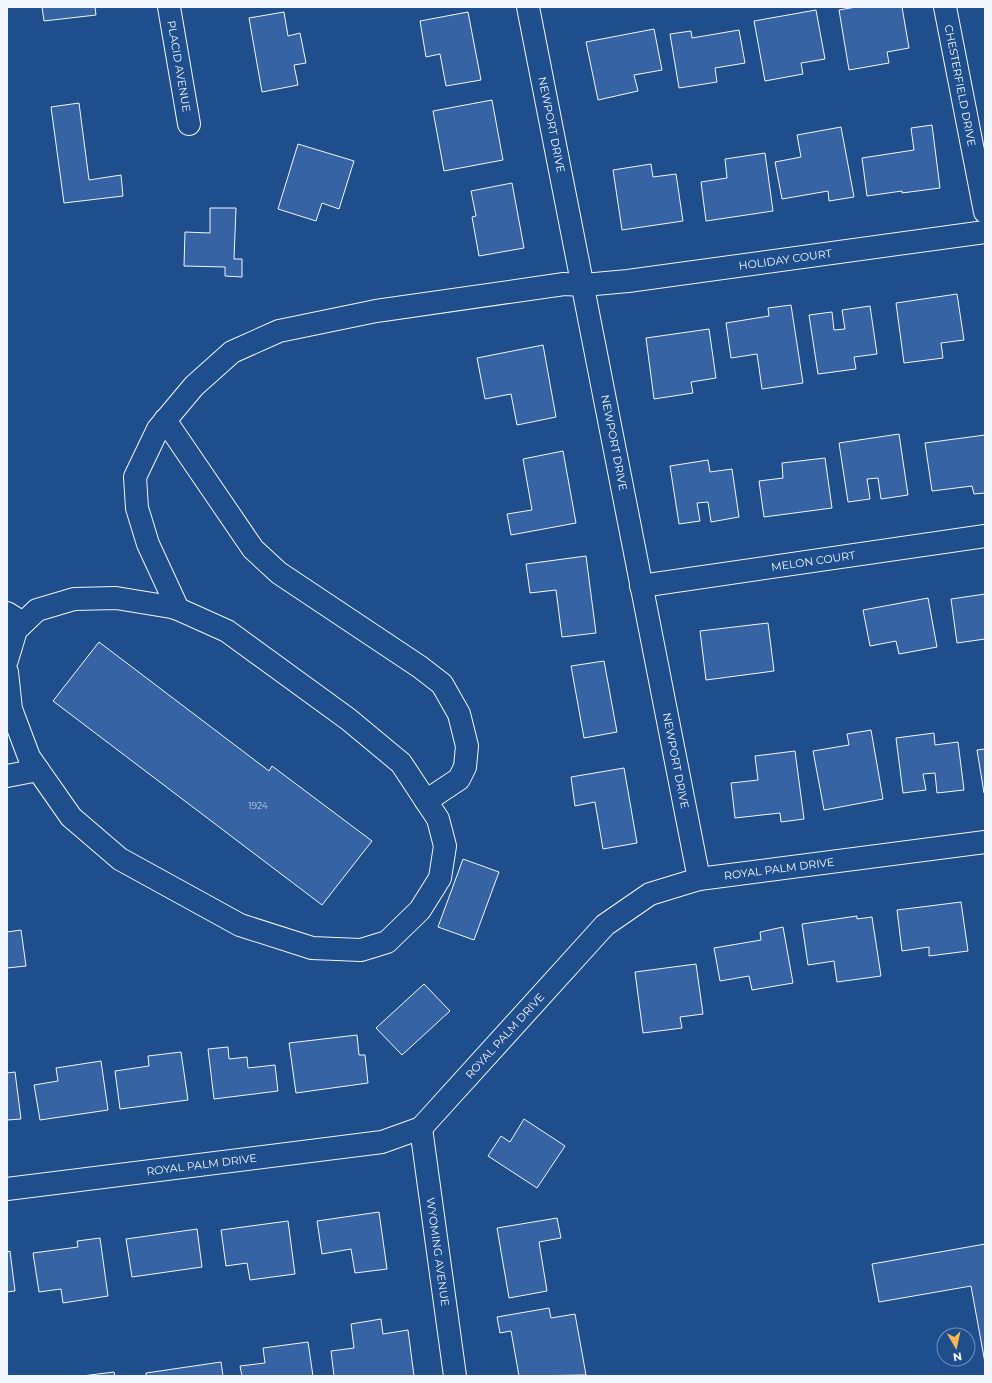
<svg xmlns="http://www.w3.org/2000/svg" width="992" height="1383" font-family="Montserrat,sans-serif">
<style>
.building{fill:#3563a3;stroke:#f2f6ff}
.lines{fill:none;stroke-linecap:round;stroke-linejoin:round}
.minor-casing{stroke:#f2f6ff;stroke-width:24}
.minor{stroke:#1f4e8c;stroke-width:22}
.labels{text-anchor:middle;stroke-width:3;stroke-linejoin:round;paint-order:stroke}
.number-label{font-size:9px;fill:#c3d1e8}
.street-label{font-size:11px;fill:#f2f6ff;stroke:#1f4e8c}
</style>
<rect width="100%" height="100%" fill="#1f4e8c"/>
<g class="building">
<path d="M42,7H95L96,15L44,21Z"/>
<path d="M856,7H902L909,48L887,52L889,63L849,70L839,10Z"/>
<path d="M816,10L825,59L801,63L803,74L765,81L754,21Z"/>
<path d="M284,12L288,36L300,33L306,63L294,65L298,85L262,92L249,18Z"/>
<path d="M468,12L481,80L446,86L440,54L426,57L420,21Z"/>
<path d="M654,29L662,70L634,75L638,91L598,100L586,42Z"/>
<path d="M739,30L745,63L715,68L717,82L679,88L670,34L691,31L692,38Z"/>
<path d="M492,100L503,160L444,171L433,111Z"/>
<path d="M79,103L89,180L121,175L123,196L64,203L51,107Z"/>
<path d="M932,125L940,188L902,193V191L867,196L862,158L914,150L911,128Z"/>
<path d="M841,127L854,197L829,201L828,191L782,199L775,162L801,157L797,135Z"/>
<path d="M298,144L354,161L339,209L322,203L316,221L278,209Z"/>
<path d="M765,153L773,211L706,221L701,182L727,178L725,159Z"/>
<path d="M651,164L653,177L676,174L683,221L622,230L613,170Z"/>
<path d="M512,183L524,248L479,256L472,217L476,216L471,191Z"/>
<path d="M210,208H236L234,259H242V277L225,276V267L184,266L185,232L210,233Z"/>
<path d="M957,294L964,340L941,343L943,358L904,363L896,303Z"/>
<path d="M791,305L803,383L762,389L757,354L731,358L726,323L769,316L768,308Z"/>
<path d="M870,306L877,354L854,357L856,369L818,374L809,315L832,312L834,330L845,329L842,310Z"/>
<path d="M709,329L716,378L691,382L693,393L654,399L646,338Z"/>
<path d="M543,345L556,417L517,425L511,394L485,399L477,358Z"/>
<path d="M899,434L908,495L881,499L878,478L867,479L870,499L848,502L839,443Z"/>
<path d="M985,435V493L974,494L972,486L932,491L925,443Z"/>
<path d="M563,451L576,523L511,535L507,514L532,510L523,459Z"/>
<path d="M825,458L832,508L764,517L759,481L783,478L782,463Z"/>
<path d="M708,460L710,472L732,469L739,517L711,522L708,502L697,503L700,521L679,524L670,466Z"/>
<path d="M586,556L596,633L562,637L556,590L530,593L526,564Z"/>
<path d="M985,594V639L957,643L951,599Z"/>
<path d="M928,598L937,647L899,654L896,641L870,646L863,610Z"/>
<path d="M768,623L774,671L706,680L700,631Z"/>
<path d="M99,642L269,771L272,766L372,841L322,905L53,701Z"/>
<path d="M604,661L617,732L584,738L571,666Z"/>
<path d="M871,730L883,799L824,810L813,751L849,745L847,734Z"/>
<path d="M934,733L935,745L958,742L964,790L937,793L935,773L923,774L926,790L903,793L896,738Z"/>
<path d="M985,749V793H984L977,750Z"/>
<path d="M795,751L804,819L781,822L780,813L735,818L731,783L758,780L755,756Z"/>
<path d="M624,768L637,843L603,849L595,802L575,806L571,777Z"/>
<path d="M463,859L499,872L474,940L438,927Z"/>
<path d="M961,902L968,951L929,956V947L902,951L897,910Z"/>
<path d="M857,916V919L872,917L881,976L837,982L834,961L808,965L802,924Z"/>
<path d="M783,927L793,983L752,990L749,976L720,981L714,948L761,940L760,932Z"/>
<path d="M21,930L26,966L7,968V932Z"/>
<path d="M696,964L703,1014L680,1017L682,1028L643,1033L635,972Z"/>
<path d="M424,984L450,1011L402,1055L376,1028Z"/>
<path d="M357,1035L359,1055H365L368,1083L296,1093L289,1043Z"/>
<path d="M228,1047L229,1059L247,1057L248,1068L275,1065L278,1091L214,1099L208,1049Z"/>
<path d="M181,1052L188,1100L120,1109L115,1071L149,1066L148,1056Z"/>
<path d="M101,1061L108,1110L40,1120L34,1085L58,1081L56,1068Z"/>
<path d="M15,1072L21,1119L7,1120V1073Z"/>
<path d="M524,1119L565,1146L537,1188L488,1156L501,1136L510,1142Z"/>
<path d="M379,1212L387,1269L355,1273L351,1249L322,1254L317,1221Z"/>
<path d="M557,1218L561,1238L539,1242L547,1291L509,1298L497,1228Z"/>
<path d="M288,1221L295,1274L250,1280L247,1263L226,1266L221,1230Z"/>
<path d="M197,1229L202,1267L132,1277L126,1239Z"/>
<path d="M100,1238L108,1296L63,1303L61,1289L39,1292L33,1253L78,1247L77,1241Z"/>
<path d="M985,1244V1363L971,1286L879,1302L872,1264Z"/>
<path d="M10,1251L15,1291L7,1292V1252Z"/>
<path d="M549,1308L551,1318L575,1314L586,1375L519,1376L511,1331L500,1333L497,1317Z"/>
<path d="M381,1319L383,1334L408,1330L414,1376H334L331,1351L354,1348L351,1324Z"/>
<path d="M308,1342L313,1376H242L240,1366L265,1363L263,1348Z"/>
<path d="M221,1362L223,1376H146V1373Z"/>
<path d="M114,1372L115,1376H82Z"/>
</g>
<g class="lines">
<defs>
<g id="minor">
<path id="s1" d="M169,7L189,124"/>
<path id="s2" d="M528,7C587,297 642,588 699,879"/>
<path id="s3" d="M945,7L985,212"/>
<path d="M165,420L253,549L279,573L420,667L442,684L459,714L467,746L465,767L459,779L426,801"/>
<path id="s4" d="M641,586L985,536"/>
<path id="s5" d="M178,609L148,544L137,508L135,477L158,429L194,386L232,352L279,331L376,311L564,284L584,285L628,281L985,232"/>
<path d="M7,613L23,623"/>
<path d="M7,660L16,630L37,610L74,599L116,598L171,607L178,609L227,631L348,719L401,763L438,819L445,846L440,878L420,910L387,942L361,950L312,948L240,925L120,859L71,817L29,757L11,709L7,672"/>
<path d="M7,776L38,770"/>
<path id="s6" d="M421,1128L455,1376"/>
<path id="s7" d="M7,1189L382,1142L421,1128L605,925L650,894L699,879L985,842"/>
</g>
</defs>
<use href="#minor" class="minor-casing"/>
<use href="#minor" class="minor"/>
</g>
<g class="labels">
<g class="number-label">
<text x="258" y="809">1924</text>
</g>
<g class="street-label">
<text dy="4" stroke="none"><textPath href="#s1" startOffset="60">PLACID AVENUE</textPath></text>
<text dy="4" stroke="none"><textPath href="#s3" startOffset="80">CHESTERFIELD DRIVE</textPath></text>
<text dy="4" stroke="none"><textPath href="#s2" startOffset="120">NEWPORT DRIVE</textPath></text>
<text dy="4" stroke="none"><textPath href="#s5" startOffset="864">HOLIDAY COURT</textPath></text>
<text dy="4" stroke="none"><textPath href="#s2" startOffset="444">NEWPORT DRIVE</textPath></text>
<text dy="4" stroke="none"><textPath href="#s4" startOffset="174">MELON COURT</textPath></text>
<text dy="4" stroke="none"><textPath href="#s2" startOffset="768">NEWPORT DRIVE</textPath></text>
<text dy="4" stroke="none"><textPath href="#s7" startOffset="880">ROYAL PALM DRIVE</textPath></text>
<text dy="4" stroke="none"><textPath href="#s7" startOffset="544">ROYAL PALM DRIVE</textPath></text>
<text dy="4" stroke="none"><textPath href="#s7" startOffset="196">ROYAL PALM DRIVE</textPath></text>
<text dy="4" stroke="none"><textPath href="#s6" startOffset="125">WYOMING AVENUE</textPath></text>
</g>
</g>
<rect width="992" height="1383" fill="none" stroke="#f2f6ff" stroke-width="16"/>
<g transform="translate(956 1347) rotate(171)"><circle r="19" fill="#1f4e8c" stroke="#7391ba"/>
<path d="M0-3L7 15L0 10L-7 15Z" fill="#ffb74d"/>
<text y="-6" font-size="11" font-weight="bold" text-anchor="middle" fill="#f2f6ff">N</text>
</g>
</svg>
